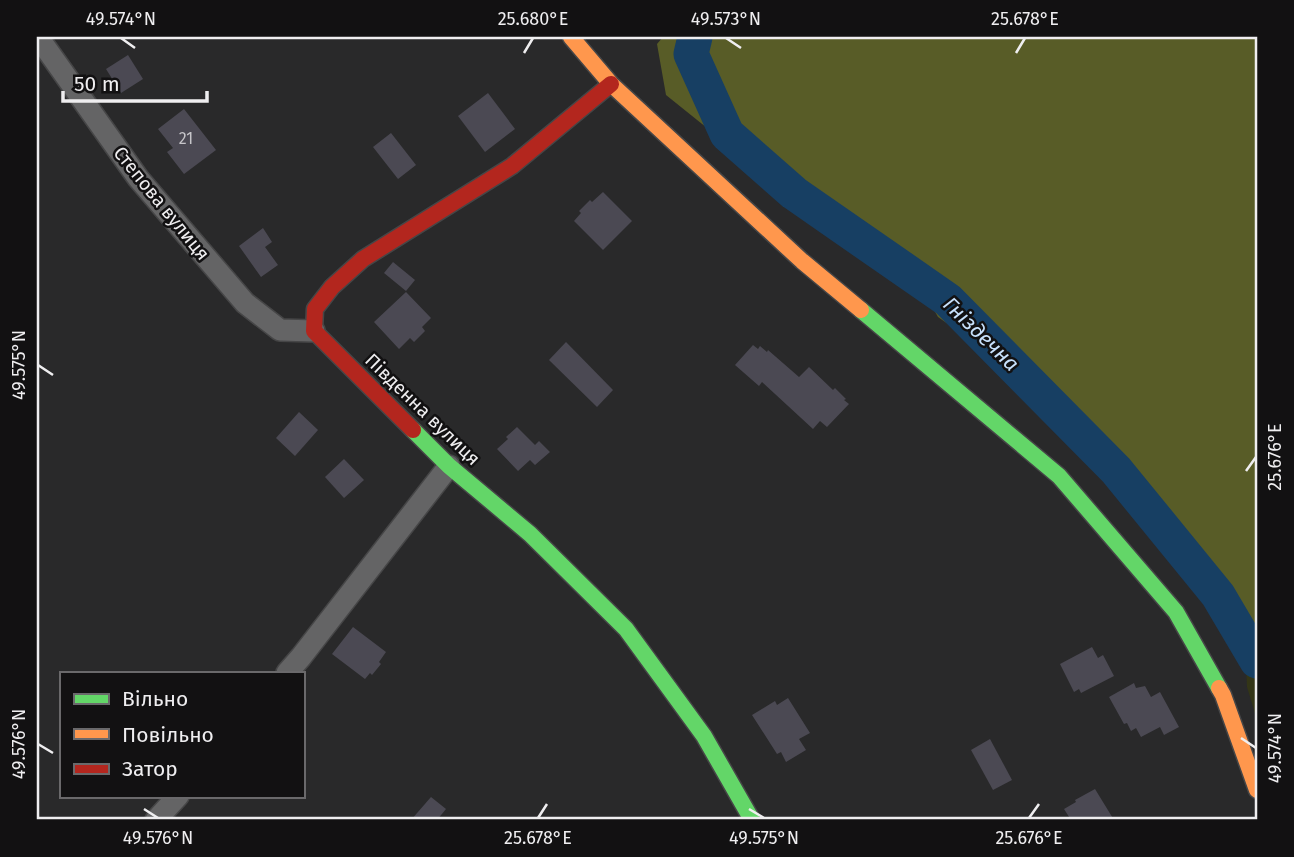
<svg xmlns="http://www.w3.org/2000/svg" width="1294" height="857" font-family="'Fira Sans',sans-serif">
<style>
.green{fill:#333517}
.forest{fill:#585c27}
.lines{fill:none;stroke-linecap:round;stroke-linejoin:round}
.river{stroke:#173f63;stroke-width:35}
.building{fill:#4b4953}
.street-casing{stroke:#464647;stroke-width:24}
.fast-casing{stroke:#464647;stroke-width:19}
.slow-casing{stroke:#464647;stroke-width:19}
.jam-casing{stroke:#464647;stroke-width:19}
.street{stroke:#646465;stroke-width:21}
.fast{stroke:#63d668;stroke-width:16}
.slow{stroke:#ff974d;stroke-width:16}
.jam{stroke:#b3261e;stroke-width:16}
.ticks{fill:none;stroke:#efeef0;stroke-width:2.5}
.labels{text-anchor:middle;stroke-width:5;stroke-linejoin:round;paint-order:stroke}
.number-label{font-size:16px;fill:#c6c5c9}
.street-label{font-size:19px;fill:#efeef0;stroke:#121112}
.water-label{font-size:21px;font-style:italic;fill:#c8e2fd;stroke:#121112}
.neatline{fill:none;stroke:#efeef0;stroke-width:2.5}
.ticks-label{font-size:18px;text-anchor:middle;fill:#efeef0}
</style>
<rect width="100%" height="100%" fill="#29292a"/>
<path class="green" d="M1244,622L1257,634V720L1247,687Z"/>
<path class="forest" d="M663,37H1257V634L1244,621L1179,522L1147,490L1066,398L1021,361L972,341L938,317L910,268L870,244L844,240L812,189L763,173L666,95L657,44Z"/>
<g class="lines">
<path class="river" d="M695,37L691,54L727,134L794,193L948,300L1116,470L1218,595L1257,661"/>
</g>
<g class="building">
<path d="M128,55L143,79L121,93L106,69Z"/>
<path d="M488,93L515,129L485,152L458,116Z"/>
<path d="M184,109L216,150L184,174L167,152L173,148L158,129Z"/>
<path d="M391,133L416,165L398,179L373,147Z"/>
<path d="M603,192L632,221L603,250L574,221L581,213L579,211L590,200L592,202Z"/>
<path d="M263,228L272,242L265,247L278,265L261,277L239,246Z"/>
<path d="M393,262L415,280L406,291L384,273Z"/>
<path d="M406,292L431,318L422,327L425,331L414,342L410,338L399,349L374,322Z"/>
<path d="M566,342L613,390L597,407L549,360Z"/>
<path d="M753,345L758,349L760,346L767,352L768,350L799,377L809,367L833,390L835,388L846,399L844,400L849,404L827,427L820,421L813,429L762,382L759,386L735,365Z"/>
<path d="M299,412L318,430L295,456L276,438Z"/>
<path d="M517,427L535,445L539,441L550,452L535,465L530,460L518,471L497,449L508,439L506,437Z"/>
<path d="M344,459L364,480L344,498L325,477Z"/>
<path d="M353,627L386,652L379,662L381,664L372,675L370,673L365,679L332,654Z"/>
<path d="M1092,647L1098,658L1103,655L1114,676L1081,693L1079,689L1074,692L1060,664Z"/>
<path d="M1134,683L1136,688L1145,686L1151,697L1160,692L1179,727L1164,735L1160,727L1141,737L1136,728L1131,731L1127,723L1124,724L1109,697Z"/>
<path d="M788,698L810,733L799,739L806,750L786,762L781,752L777,754L752,715L775,701L777,705Z"/>
<path d="M990,739L1012,780L993,790L971,750Z"/>
<path d="M1095,789L1114,820H1071L1064,809L1076,802L1075,800Z"/>
<path d="M431,797L446,809L437,820H411Z"/>
</g>
<g class="lines">
<defs>
<g id="street">
<path d="M38,37L138,178L245,303L280,330L314,331"/>
<path d="M287,673L301,657L449,466"/>
<path d="M156,820L178,796"/>
</g>
<g id="fast">
<path d="M861,310L1059,476L1176,612L1219,688"/>
<path d="M413,430L449,466L530,534L626,629L704,736L752,820"/>
</g>
<g id="slow">
<path d="M571,37L611,84L802,261L861,310"/>
<path d="M1219,688L1223,695L1257,790"/>
</g>
<path id="jam" d="M413,430L314,331L315,309L332,287L363,259L512,166L611,84"/>
</defs>
<use href="#street" class="street-casing"/>
<use href="#fast" class="fast-casing"/>
<use href="#slow" class="slow-casing"/>
<use href="#jam" class="jam-casing"/>
<use href="#street" class="street"/>
<use href="#fast" class="fast"/>
<use href="#slow" class="slow"/>
<use href="#jam" class="jam"/>
</g>
<path class="ticks" d="M121,38L135,48M726,38L741,48M524,53L533,38M1016,53L1025,38M38,365L53,375M1246,471L1256,457M1241,738L1256,748M38,744L53,753M144,809L158,818M749,809L764,818M538,818L547,804M1029,818L1039,804"/>
<g class="labels">
<g class="number-label">
<text x="186" y="144">21</text>
</g>
<g class="street-label">
<text transform="translate(162 203) rotate(51)" y="7">Степова вулиця</text>
<text transform="translate(423 409) rotate(44)" y="7">Південна вулиця</text>
</g>
<g class="water-label">
<text transform="translate(981 334) rotate(44)" y="7">Гніздечна</text>
</g>
</g>
<rect width="1294" height="857" fill="none" stroke="#121112" stroke-width="77"/>
<rect x="60" y="672" width="245" height="126" fill="#121112" stroke="#6a696b" stroke-width="2"/>
<rect x="74" y="694" width="35" height="10" fill="#63d668" stroke="#6a696b" stroke-width="2"/>
<text x="122" y="706" font-size="21" fill="#efeef0">Вільно</text>
<rect x="74" y="729" width="35" height="10" fill="#ff974d" stroke="#6a696b" stroke-width="2"/>
<text x="122" y="742" font-size="21" fill="#efeef0">Повільно</text>
<rect x="74" y="764" width="35" height="10" fill="#b3261e" stroke="#6a696b" stroke-width="2"/>
<text x="122" y="776" font-size="21" fill="#efeef0">Затор</text>
<path d="M63 91v10h144v-10" fill="none" stroke="#efeef0" stroke-width="3.5"/>
<text x="74" y="91" font-size="21" fill="#efeef0" stroke="#121112" stroke-width="5" paint-order="stroke">50 m</text>
<rect x="38" y="38" width="1218" height="780" class="neatline"/>
<g class="ticks-label">
<text x="121" y="25">49.574°N</text>
<text x="533" y="25">25.680°E</text>
<text x="726" y="25">49.573°N</text>
<text x="1025" y="25">25.678°E</text>
<text transform="translate(19 365) rotate(-90)" y="6">49.575°N</text>
<text transform="translate(1275 457) rotate(-90)" y="6">25.676°E</text>
<text transform="translate(19 744) rotate(-90)" y="6">49.576°N</text>
<text transform="translate(1275 748) rotate(-90)" y="6">49.574°N</text>
<text x="158" y="844">49.576°N</text>
<text x="538" y="844">25.678°E</text>
<text x="764" y="844">49.575°N</text>
<text x="1029" y="844">25.676°E</text>
</g>
</svg>
